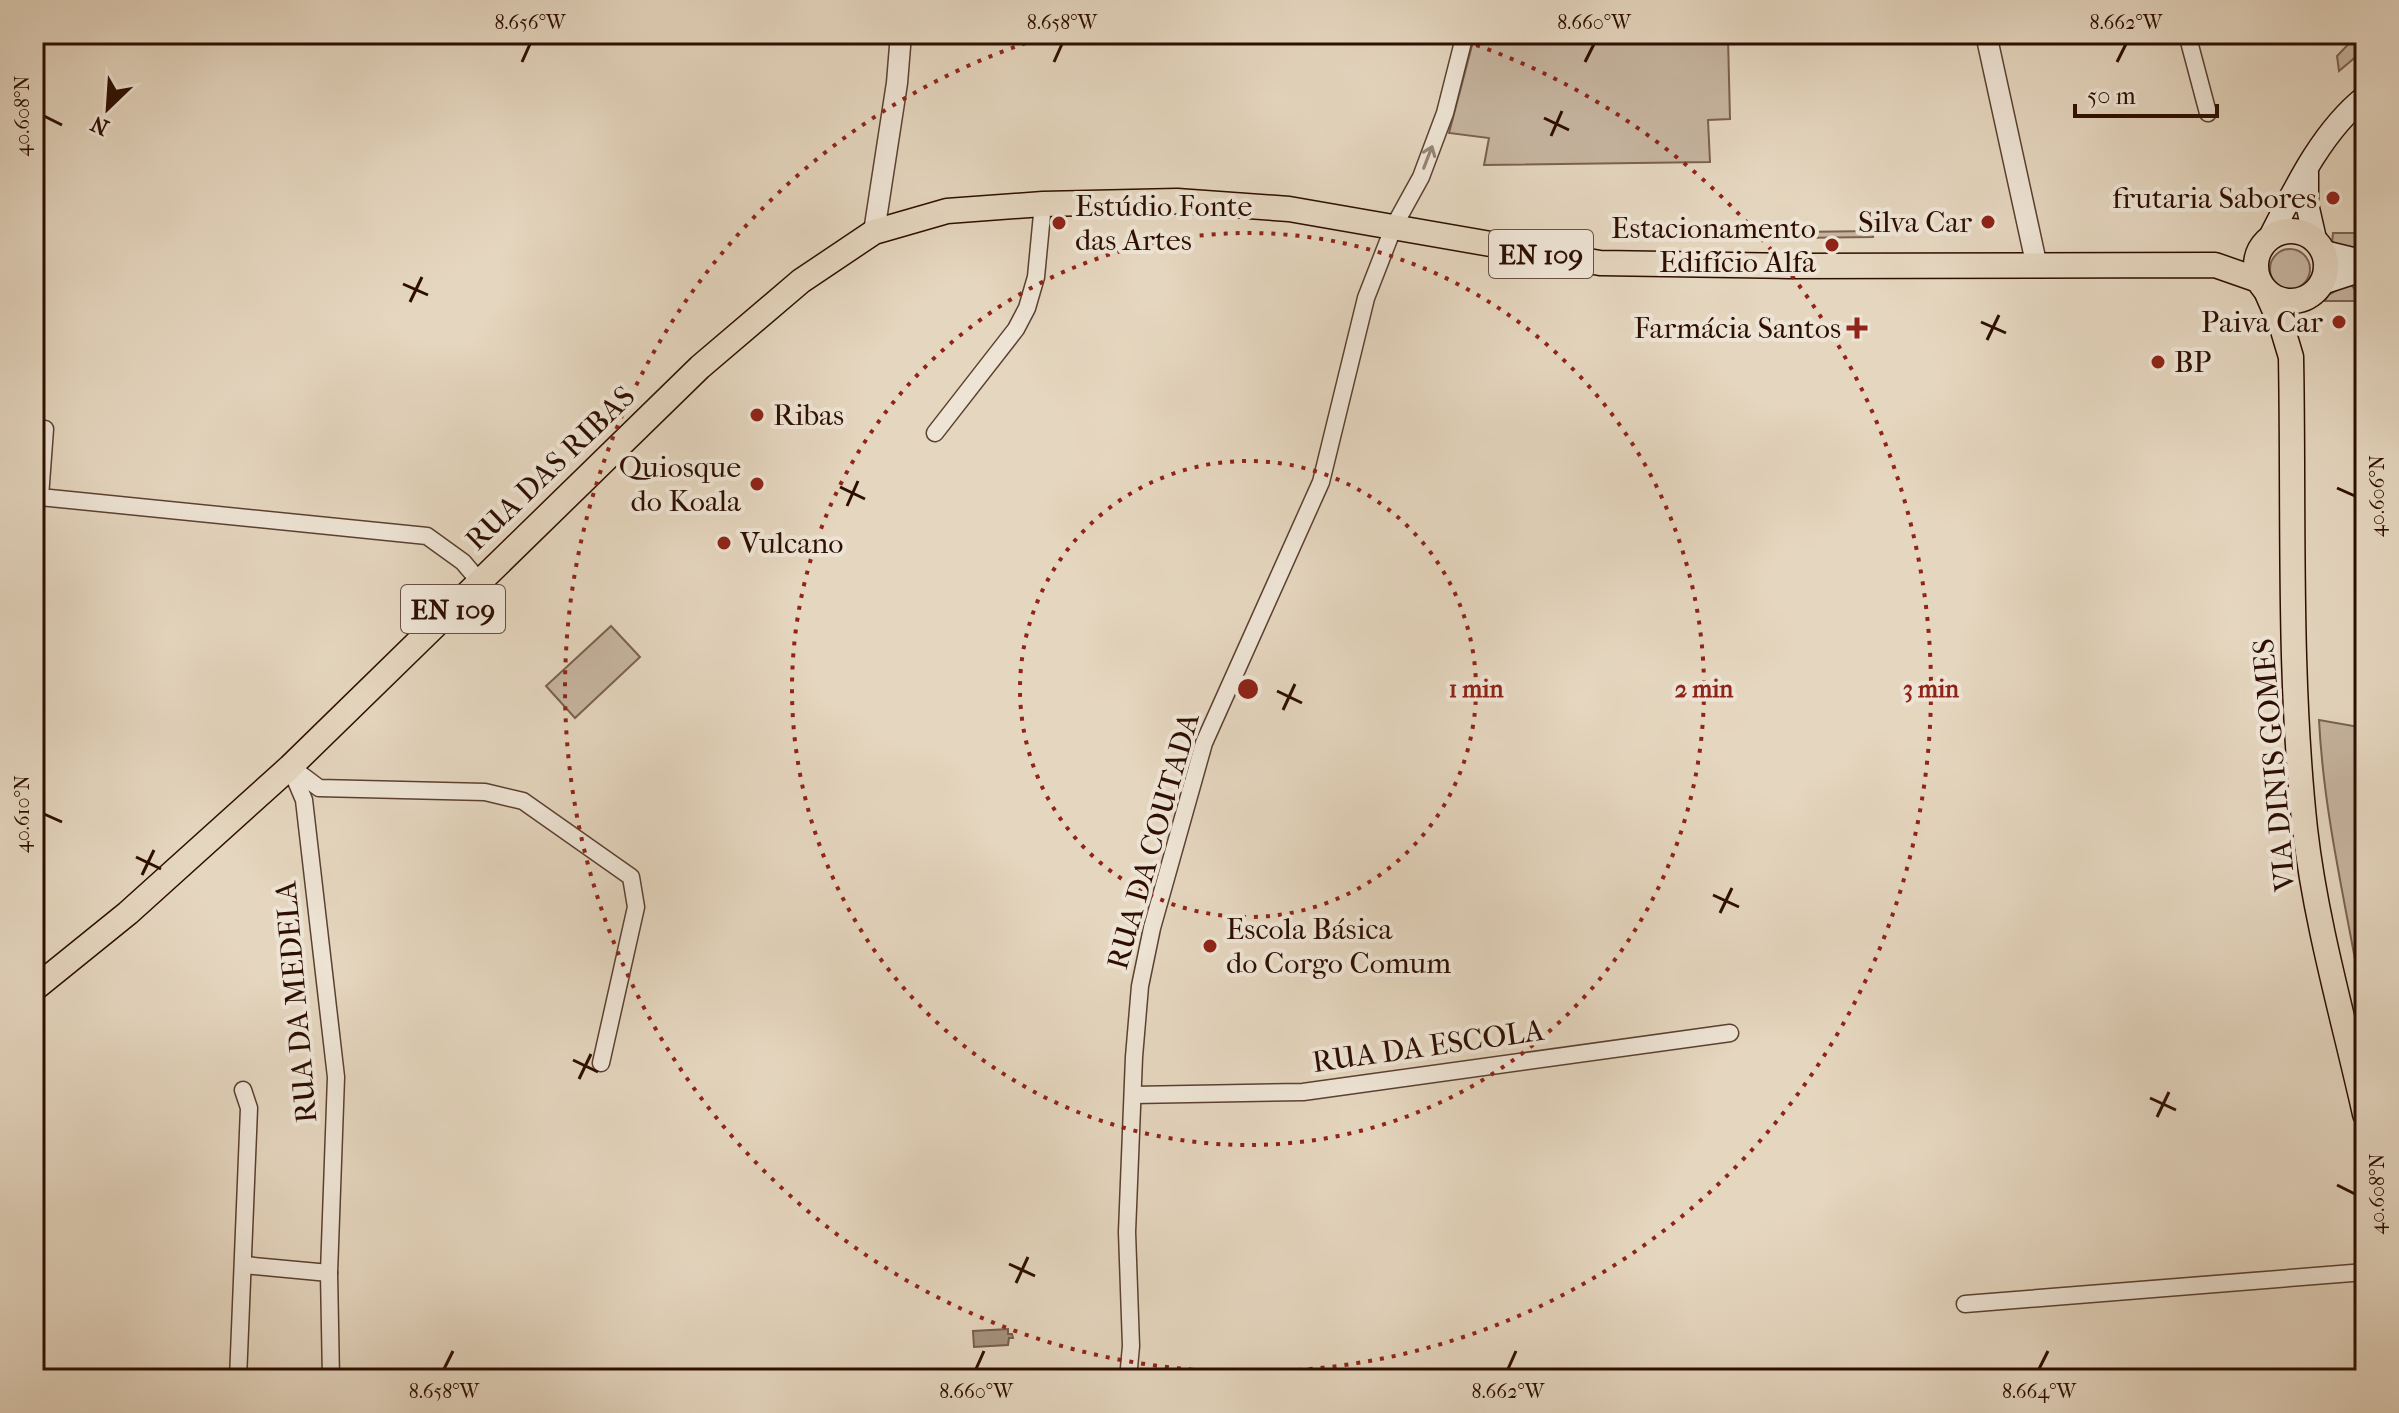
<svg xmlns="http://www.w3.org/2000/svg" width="2399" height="1413" font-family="'IM FELL French Canon',serif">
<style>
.green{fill:#c6b49f;stroke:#7a6150;stroke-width:2}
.water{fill:#a6927e;stroke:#765d4c;stroke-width:2}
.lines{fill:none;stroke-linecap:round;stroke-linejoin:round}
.minor-casing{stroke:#5b4030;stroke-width:19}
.tertiary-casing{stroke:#5b4030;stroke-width:23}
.secondary-casing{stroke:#2d0e00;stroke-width:25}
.primary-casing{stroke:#2d0e00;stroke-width:27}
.minor{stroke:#eee4d5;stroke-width:16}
.tertiary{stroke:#eee4d5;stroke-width:20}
.secondary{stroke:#eee4d5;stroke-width:22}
.primary{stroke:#e5d6bf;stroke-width:24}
.oneway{stroke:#978475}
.ticks{fill:none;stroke:#2d0e00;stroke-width:3}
.ring{fill:none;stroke:#8f2418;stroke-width:4;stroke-dasharray:4 8}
.poi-dot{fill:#8f2418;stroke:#eee4d5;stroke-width:3}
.labels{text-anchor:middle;stroke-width:8;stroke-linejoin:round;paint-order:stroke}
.shield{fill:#eee4d5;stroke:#674e40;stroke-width:2}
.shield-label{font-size:28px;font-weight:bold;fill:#2d0e00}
.poi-label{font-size:30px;fill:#2d0e00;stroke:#eee4d5;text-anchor:end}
.street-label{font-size:30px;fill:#2d0e00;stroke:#eee4d5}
.centre{fill:#8f2418;stroke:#eee4d5;stroke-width:4}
.ring-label{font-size:24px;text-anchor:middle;font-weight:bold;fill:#8f2418;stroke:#eee4d5;stroke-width:8;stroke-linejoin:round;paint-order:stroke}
.neatline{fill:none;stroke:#2d0e00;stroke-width:3}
.ticks-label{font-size:20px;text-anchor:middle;fill:#2d0e00}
</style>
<rect width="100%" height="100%" fill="#e5d6bf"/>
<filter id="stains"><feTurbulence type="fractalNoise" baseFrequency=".0025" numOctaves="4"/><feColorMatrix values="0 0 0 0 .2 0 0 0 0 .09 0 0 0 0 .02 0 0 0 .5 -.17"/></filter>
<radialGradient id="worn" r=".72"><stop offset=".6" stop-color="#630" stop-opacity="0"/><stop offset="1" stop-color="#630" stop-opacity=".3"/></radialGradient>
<g class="green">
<path d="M1475,34H1599L1600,43L1728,38L1730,119L1708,120L1710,162L1484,165L1489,138L1449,133Z"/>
<path d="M2358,34H2365V49L2339,71L2337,56Z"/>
<path d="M1874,231L1873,237L1796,238V232Z"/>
<path d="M2333,233H2365V238H2358L2364,257L2332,243Z"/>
<circle cx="2290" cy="269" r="20"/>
<path d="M2350,283L2360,297H2365V301H2325L2328,295Z"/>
<path d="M611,626L640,657L575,718L546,686Z"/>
<path d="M2319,720L2365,728V1016C2349,917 2324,820 2319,720Z"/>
</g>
<path class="water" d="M1008,1329V1334H1012L1013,1338H1009L1008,1345L974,1347L973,1331Z"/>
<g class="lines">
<defs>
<g id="minor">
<path d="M2187,34L2208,113"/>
<path d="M45,429L40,497L427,536L463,562L480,582"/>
<path d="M935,433L1016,329L1027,308L1036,277L1043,204"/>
<path d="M290,767L304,800L336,1077L329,1273L331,1379"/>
<path d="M291,767L319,788L485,792L523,801L631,877L636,907L601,1063"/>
<path d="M1133,1095L1303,1092L1730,1033"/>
<path d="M244,1265L329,1273"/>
<path d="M1965,1304L2365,1272"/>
<path d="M238,1379L249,1108L243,1090"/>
<path d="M1128,1379L1131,1346L1127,1232L1134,1057L1140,986L1152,928L1204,743L1321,482L1366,298L1394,226L1421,177L1445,113L1465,34"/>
</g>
<g id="tertiary">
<path d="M1986,34L2037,267"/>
<path d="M874,232L897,83L901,34"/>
</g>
<g id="secondary">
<path d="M2307,173V204L2315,239"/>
<path d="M2270,237C2295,188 2322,131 2365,97"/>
<path d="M2324,252L2365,262"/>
<path d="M2322,283L2365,269"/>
</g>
<g id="primary">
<circle cx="2291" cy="266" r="35"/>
<path d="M2267,293L2282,327L2291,357C2294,514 2288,672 2305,829C2316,925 2344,1020 2365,1114"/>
<path d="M34,989L128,913L290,767L700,367L801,281L874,232L947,211L1043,204L1177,201L1289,209L1600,263L1789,266L2215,265L2258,280"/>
</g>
</defs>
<use href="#minor" class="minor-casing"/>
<use href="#tertiary" class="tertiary-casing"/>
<use href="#secondary" class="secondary-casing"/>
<use href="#primary" class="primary-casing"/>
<use href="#minor" class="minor"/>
<use href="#tertiary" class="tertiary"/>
<use href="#secondary" class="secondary"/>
<use href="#primary" class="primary"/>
</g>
<defs><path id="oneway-shaft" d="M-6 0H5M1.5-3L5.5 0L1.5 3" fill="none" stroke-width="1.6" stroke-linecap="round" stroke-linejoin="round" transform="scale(2)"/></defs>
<use class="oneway" href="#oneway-shaft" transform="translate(1428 157) rotate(-69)"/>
<path class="ticks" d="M522,62L530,44M1054,62L1062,44M1585,62L1594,44M2117,62L2126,44M44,116L62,125M1544,118L1569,130M1551,136L1562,111M403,284L428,295M410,302L422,277M1981,322L2006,333M1987,340L1999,315M840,487L865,499M2337,488L2355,496M847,506L858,481M1277,691L1302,703M1283,710L1295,684M44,814L62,822M136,857L161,869M142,875L154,850M1713,895L1739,907M1720,913L1732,888M573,1060L598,1072M579,1079L591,1054M2150,1098L2176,1110M2157,1117L2169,1092M2337,1185L2355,1194M1009,1264L1035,1276M1016,1283L1028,1257M444,1369L453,1351M976,1369L984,1351M1508,1369L1516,1351M2039,1369L2048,1351"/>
<g class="ring">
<circle cx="1248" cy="689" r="228"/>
<circle cx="1248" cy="689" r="456"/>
<path d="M1442 34A683 683 0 1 1 1054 34"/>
</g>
<g class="poi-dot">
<circle cx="2333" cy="198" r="8"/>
<circle cx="1988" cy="222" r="8"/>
<circle cx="1059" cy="223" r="8"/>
<circle cx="1832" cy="245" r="8"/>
<circle cx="2339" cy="322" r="8"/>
<path d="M1853 316h8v8h8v8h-8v8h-8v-8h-8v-8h8z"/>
<circle cx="2158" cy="362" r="8"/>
<circle cx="757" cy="415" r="8"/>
<circle cx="757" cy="484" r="8"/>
<circle cx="724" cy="543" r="8"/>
<circle cx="1210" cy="946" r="8"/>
</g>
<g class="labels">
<g class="shield">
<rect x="1489" y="230" width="104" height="48" rx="6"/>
<rect x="401" y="585" width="104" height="48" rx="6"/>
</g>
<g class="shield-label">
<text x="1541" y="264">EN 109</text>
<text x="453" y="619">EN 109</text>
</g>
<g class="poi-label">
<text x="2317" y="208">frutaria Sabores</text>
<text x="1075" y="216" text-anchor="start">Estúdio Fonte<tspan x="1075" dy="34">das Artes</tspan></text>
<text x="1972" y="232">Silva Car</text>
<text x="1816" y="238">Estacionamento<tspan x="1816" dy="34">Edifício Alfa</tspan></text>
<text x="2323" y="332">Paiva Car</text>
<text x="1841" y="338">Farmácia Santos</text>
<text x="2174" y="372" text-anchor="start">BP</text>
<text x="773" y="425" text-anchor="start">Ribas</text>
<text x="741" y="477">Quiosque<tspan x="741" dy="34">do Koala</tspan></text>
<text x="740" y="553" text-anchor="start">Vulcano</text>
<text x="1226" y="939" text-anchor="start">Escola Básica<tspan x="1226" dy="34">do Corgo Comum</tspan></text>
</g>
<g class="street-label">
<text transform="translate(550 468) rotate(-44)" y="10">RUA DAS RIBAS</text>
<text transform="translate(2274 765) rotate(-95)" y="10">VIA DINIS GOMES</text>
<text transform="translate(1153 841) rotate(-74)" y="10">RUA DA COUTADA</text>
<text transform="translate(296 1002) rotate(-95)" y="10">RUA DA MEDELA</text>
<text transform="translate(1428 1046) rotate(-8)" y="10">RUA DA ESCOLA</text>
</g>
</g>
<circle cx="1248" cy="689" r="12" class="centre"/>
<g class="ring-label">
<text x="1476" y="697">1 min</text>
<text x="1704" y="697">2 min</text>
<text x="1931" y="697">3 min</text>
</g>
<rect width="2399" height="1413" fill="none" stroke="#e5d6bf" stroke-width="88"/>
<g transform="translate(108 108) rotate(205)" stroke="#eee4d5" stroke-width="6" paint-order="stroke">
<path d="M0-6L14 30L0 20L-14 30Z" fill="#2d0e00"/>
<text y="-12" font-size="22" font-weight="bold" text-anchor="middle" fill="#2d0e00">N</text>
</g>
<path d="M2075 104v12h142v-12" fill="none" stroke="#2d0e00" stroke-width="4"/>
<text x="2087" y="104" font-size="24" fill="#2d0e00" stroke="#eee4d5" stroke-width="6" paint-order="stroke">50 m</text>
<rect x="44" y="44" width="2311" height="1325" class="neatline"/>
<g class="ticks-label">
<text x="530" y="29">8.656°W</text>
<text x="1062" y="29">8.658°W</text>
<text x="1594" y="29">8.660°W</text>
<text x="2126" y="29">8.662°W</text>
<text transform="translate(22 116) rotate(-90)" y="7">40.608°N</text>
<text transform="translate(2377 496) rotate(-90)" y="7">40.606°N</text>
<text transform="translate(22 814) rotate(-90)" y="7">40.610°N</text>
<text transform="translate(2377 1194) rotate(-90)" y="7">40.608°N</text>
<text x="444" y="1398">8.658°W</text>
<text x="976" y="1398">8.660°W</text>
<text x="1508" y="1398">8.662°W</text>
<text x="2039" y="1398">8.664°W</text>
</g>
<rect width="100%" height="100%" filter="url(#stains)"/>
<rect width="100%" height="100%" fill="url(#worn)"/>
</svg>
